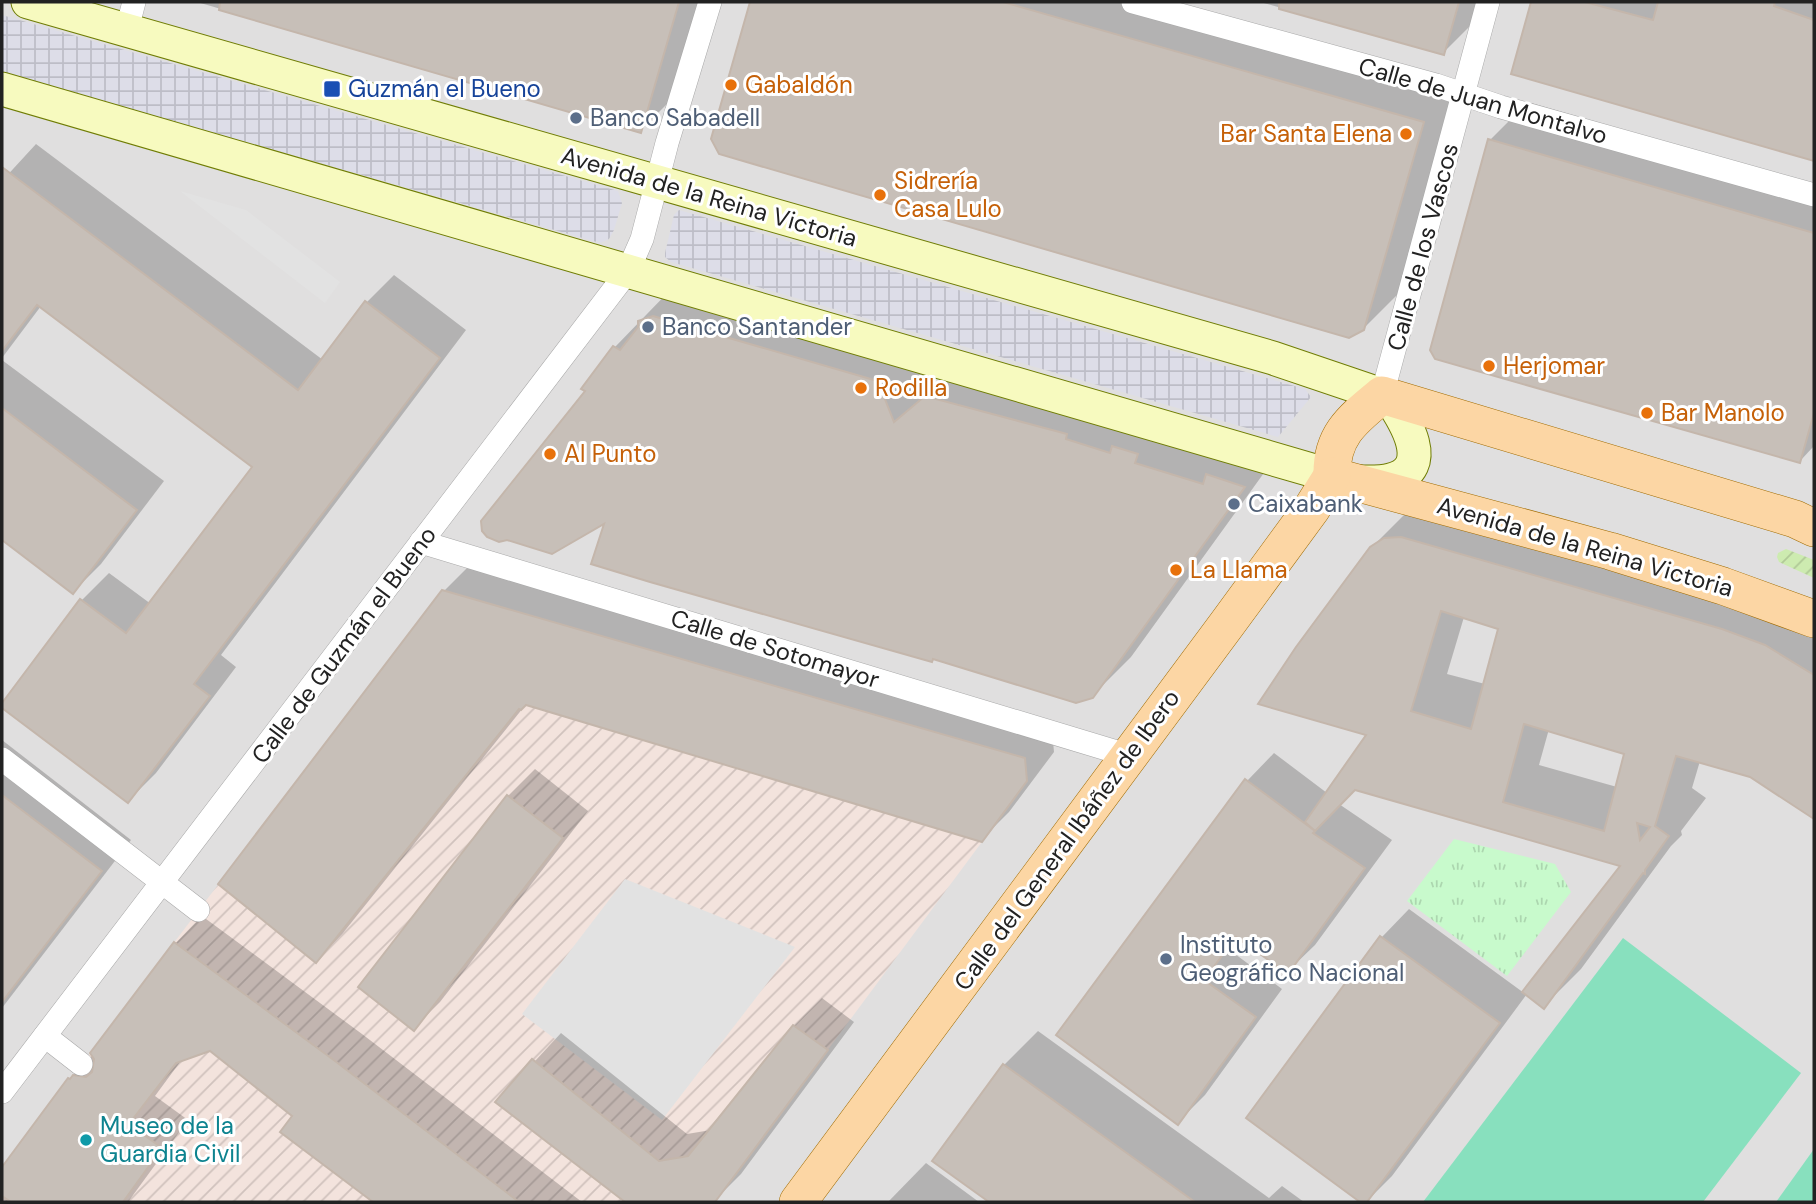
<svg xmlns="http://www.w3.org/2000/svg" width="1816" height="1204" font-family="'DM Sans',sans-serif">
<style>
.residential{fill:#e0dfdf}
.military{fill:url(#military-furrows)}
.park{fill:url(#park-tufts)}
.garden{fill:url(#garden-furrows)}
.pitch{fill:#88e0be}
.parking{fill:#e2e2e2}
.plaza{fill:url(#plaza-grid)}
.shadow{fill:#0003;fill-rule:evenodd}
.building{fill:#c7bfb8;stroke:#c4b6ab;stroke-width:2;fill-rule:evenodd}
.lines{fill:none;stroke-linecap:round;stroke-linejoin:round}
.street-casing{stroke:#a9a9a9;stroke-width:24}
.secondary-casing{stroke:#707d05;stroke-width:35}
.primary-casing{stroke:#a06b00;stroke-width:38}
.street{stroke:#fff;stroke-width:23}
.secondary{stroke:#f7fabf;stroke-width:33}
.primary{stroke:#fcd6a4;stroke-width:37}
.food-dot{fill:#e8710a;stroke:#fff;stroke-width:2.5}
.transit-dot{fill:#1a4fb4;stroke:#fff;stroke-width:2.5}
.service-dot{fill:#5c6f8a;stroke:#fff;stroke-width:2.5}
.culture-dot{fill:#0f9aa8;stroke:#fff;stroke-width:2.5}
.labels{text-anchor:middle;stroke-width:6;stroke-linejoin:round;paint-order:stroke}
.food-label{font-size:24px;fill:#c56008;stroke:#fff;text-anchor:start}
.transit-label{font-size:24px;fill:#164399;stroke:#fff;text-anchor:start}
.street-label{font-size:24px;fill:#222;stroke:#fff}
.service-label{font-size:24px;fill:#4e5e75;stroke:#fff;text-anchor:start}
.culture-label{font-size:24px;fill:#0d838f;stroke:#fff;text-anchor:start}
</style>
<defs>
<pattern id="military-furrows" width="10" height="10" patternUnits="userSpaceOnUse" patternTransform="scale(1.75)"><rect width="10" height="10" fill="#f3e3dd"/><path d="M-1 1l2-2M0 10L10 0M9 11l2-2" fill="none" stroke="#d0c2bd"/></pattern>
<pattern id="park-tufts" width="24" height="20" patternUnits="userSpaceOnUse" patternTransform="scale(1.75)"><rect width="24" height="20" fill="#c8facc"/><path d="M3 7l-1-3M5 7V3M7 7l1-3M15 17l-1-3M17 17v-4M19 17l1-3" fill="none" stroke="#acd6af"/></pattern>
<pattern id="garden-furrows" width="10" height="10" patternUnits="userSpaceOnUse" patternTransform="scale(1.75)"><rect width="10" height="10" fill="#cdebb0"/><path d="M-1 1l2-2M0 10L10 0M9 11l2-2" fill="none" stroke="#b0c997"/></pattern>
<pattern id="plaza-grid" width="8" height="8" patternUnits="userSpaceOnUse" patternTransform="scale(1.75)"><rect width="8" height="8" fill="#dddde8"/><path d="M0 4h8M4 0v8" fill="none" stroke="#bdbdc7"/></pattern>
</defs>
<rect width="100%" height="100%" fill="#f2efe9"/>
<rect class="residential" x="2" y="2" width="1812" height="1200"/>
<path class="military" d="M442,590L1025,758L1027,781L715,1202H2V1169Z"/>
<path class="park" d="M1454,839L1555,864L1571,892L1507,976L1407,901Z"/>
<path class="garden" d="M1786,549L1814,560V578L1779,562L1777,557L1778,553Z"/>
<g class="pitch">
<path d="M1623,938L1801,1073L1703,1202H1423Z"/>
<path d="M1814,1149V1202H1776Z"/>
</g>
<g class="parking">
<path d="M180,191L246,210L340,282L325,303Z"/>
<path d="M625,879L795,947L662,1120L522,1014Z"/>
</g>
<g class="plaza">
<path d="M2,15L618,191L622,203L614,230L609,239L600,243L2,72Z"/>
<path d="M679,210L1305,389L1311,397L1278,437L671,262L665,257V253L674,215Z"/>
</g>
<g class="shadow">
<path d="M197,2H705L679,92L640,131Z"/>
<path d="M752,2H1175L1462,84L1402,290L1363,329L713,138Z"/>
<path d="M1260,2H1482L1477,19L1443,53Z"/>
<path d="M1533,2H1814V159L1513,73Z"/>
<path d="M1528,102L1814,185V446L1800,461L1490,140Z"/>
<path d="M36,144L323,360L366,303L394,275L466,330L221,655L236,667L156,773L128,801L2,706L82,600L109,573L151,604L254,467L41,306L2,358V181Z"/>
<path d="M678,282L917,346L933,386L965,358L1282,448L1131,657L1092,696L935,658L932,660L607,520L588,390L615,347Z"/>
<path d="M2,360L164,481L101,564L73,592L2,538Z"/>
<path d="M1409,510L1814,615V819L1751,776L1700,761L1692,788L1706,798L1681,831L1682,835L1671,846L1581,969L1543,1007L1527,994L1392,1176L1366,1202H1363L1248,1118L1382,937L1409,909L1524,993L1622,865L1355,788L1339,804L1392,840L1315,945L1287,972L1241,938L1231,951L1282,989L1205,1095L1178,1122L1059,1035L1247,781L1274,753L1327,793L1368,734L1371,548ZM1464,617L1500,628L1485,684L1447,674ZM1549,729L1626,753L1617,787L1539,765Z"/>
<path d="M472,563L1052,731L1054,752L1009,812L981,840L527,703L343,933L316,961L444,591Z"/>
<path d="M2,740L131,840L2,1008Z"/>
<path d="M535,769L588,811L440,1002L414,1028L508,796Z"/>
<path d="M202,916L362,1034L582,1202H376L282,1132L295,1115L211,1049L183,1058L155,1096L188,1120L128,1202H2V1169L69,1079L93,1055L175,944Z"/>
<path d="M822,998L854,1022L741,1174L713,1202H627L498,1101L561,1033L687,1134L711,1130L794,1026Z"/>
<path d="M1038,1031L1269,1198L1282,1186L1304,1202H992L935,1161L1004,1065Z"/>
<path d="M926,1163L979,1202H888Z"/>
</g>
<g class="building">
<path d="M220,2H679L641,133L219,10Z"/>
<path d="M750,2H1003L1424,122L1364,330L1349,338L719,154L711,139Z"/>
<path d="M1279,2H1459L1444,55L1279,9Z"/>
<path d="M1531,2H1585L1653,20L1658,2H1775L1774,6L1814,20V161L1511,74Z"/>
<path d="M1488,139L1814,233V413L1800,463L1435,359L1430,350Z"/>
<path d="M2,167L298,390L365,301L440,358L194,684L210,696L128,803L2,708V703L80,599L126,633L252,467L37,305L2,351Z"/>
<path d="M653,316L874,380L879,384L894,422L925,396L1067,434L1066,439L1110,453L1112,446L1138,454L1135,463L1203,484L1206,474L1245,487L1093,698L1076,703L933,659L932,662L650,582L591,564L604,524L552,554L507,540L499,542L487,537L482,531L481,521L585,391L581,389L613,346L620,350L638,327V321Z"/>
<path d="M2,408L137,510L73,594L2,540Z"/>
<path d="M1401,537L1722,629L1765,645L1814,675V819L1750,777L1676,756L1655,826L1669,836L1645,870V874L1643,873L1544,1009L1522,992L1620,866L1355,790L1315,831L1305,822L1366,735L1258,704L1296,647L1370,547L1384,538ZM1441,611L1498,629L1471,729L1411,711ZM1524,724L1624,754L1604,831L1503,802ZM1637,823L1650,827L1640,840Z"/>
<path d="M442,590L1025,758L1027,781L982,842L526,705L521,710L519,709L316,963L218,884Z"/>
<path d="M1245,779L1315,831L1313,833L1365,868L1288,974L1236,937L1204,980L1256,1017L1178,1125L1056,1035Z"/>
<path d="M2,795L102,871L2,1002Z"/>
<path d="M507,795L563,838L414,1031L358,987Z"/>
<path d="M1380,936L1500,1023L1367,1202H1360L1246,1118Z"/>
<path d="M174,942L335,1061L519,1202H373L280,1132L292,1116L210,1051L176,1063L129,1124L162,1148L123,1202H11L2,1196V1167L68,1078L70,1079L73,1075L86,1077L92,1072L94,1059L90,1053Z"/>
<path d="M793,1025L828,1050L715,1202H625L495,1102L532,1059L659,1161L688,1156Z"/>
<path d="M1003,1064L1135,1159L1195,1202H989L932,1161Z"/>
</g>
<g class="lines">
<defs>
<g id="street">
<path d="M1133,2L1436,85L1501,107L1814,195"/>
<path d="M127,29L134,2"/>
<path d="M1382,395L1488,2"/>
<path d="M421,542L1130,756"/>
<path d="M2,759L198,910"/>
<path d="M45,1036L81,1064"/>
<path d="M2,1092L628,271L642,239L667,143L710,2"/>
</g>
<g id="secondary">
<path d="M28,2L1273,358L1382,395"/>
<path d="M2,89L1332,476"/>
<path d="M1357,482C1368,482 1380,483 1391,480C1436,468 1404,419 1389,397"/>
</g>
<g id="primary">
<path d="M1332,476C1331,435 1353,419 1382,395L1795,519L1814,528"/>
<path d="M1332,476L1610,551L1723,586L1814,619"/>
<path d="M798,1202L1227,624L1312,508L1332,476"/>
</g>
</defs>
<use href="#street" class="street-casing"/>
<use href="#secondary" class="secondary-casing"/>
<use href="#primary" class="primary-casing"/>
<use href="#street" class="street"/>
<use href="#secondary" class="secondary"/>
<use href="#primary" class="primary"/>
</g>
<g class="food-dot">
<circle cx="731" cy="85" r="7"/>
<circle cx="1406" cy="134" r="7"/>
<circle cx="880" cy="195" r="7"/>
<circle cx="1489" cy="366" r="7"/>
<circle cx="861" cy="388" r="7"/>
<circle cx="1647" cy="413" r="7"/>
<circle cx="550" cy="454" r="7"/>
<circle cx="1176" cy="570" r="7"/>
</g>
<rect class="transit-dot" x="323" y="80" width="18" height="18" rx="3.5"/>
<g class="service-dot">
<circle cx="576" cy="118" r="7"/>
<circle cx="648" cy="327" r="7"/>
<circle cx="1234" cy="504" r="7"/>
<circle cx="1166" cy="959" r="7"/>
</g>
<circle class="culture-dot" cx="86" cy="1140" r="7"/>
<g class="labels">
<g class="food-label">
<text x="745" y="93">Gabaldón</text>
<text x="1392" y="142" text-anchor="end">Bar Santa Elena</text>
<text x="894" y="189">Sidrería<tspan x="894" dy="28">Casa Lulo</tspan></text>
<text x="1503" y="374">Herjomar</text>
<text x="875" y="396">Rodilla</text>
<text x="1661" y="421">Bar Manolo</text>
<text x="564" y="462">Al Punto</text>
<text x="1190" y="578">La Llama</text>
</g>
<g class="transit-label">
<text x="348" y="97">Guzmán el Bueno</text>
</g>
<g class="street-label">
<text transform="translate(1483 101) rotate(16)" y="8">Calle de Juan Montalvo</text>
<text transform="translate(709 197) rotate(16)" y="8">Avenida de la Reina Victoria</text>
<text transform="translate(1423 247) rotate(-75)" y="8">Calle de los Vascos</text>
<text transform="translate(1585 547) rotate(16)" y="8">Avenida de la Reina Victoria</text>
<text transform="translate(344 645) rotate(-53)" y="8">Calle de Guzmán el Bueno</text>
<text transform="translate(775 649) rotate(17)" y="8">Calle de Sotomayor</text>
<text transform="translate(1067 840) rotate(-54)" y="8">Calle del General Ibáñez de Ibero</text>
</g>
<g class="service-label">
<text x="590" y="126">Banco Sabadell</text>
<text x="662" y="335">Banco Santander</text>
<text x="1248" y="512">Caixabank</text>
<text x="1180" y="953">Instituto<tspan x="1180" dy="28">Geográfico Nacional</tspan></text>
</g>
<g class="culture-label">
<text x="100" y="1134">Museo de la<tspan x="100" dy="28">Guardia Civil</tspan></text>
</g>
</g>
<rect width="1816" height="1204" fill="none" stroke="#222222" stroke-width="7"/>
</svg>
